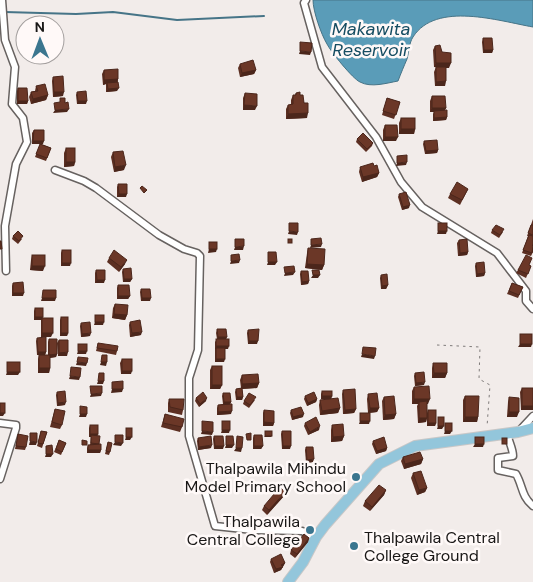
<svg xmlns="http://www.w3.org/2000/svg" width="533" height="582" font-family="'DM Sans',sans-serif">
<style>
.water{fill:#5a9cb8;stroke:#467487}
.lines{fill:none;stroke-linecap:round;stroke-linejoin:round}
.stream{stroke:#467487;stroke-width:2}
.street-casing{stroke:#676260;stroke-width:9}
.primary-casing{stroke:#c8c7c7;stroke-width:12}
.path{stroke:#7f7b7a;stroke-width:1;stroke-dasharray:2.5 4;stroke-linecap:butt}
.street{stroke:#fff;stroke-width:6}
.primary{stroke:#93c6db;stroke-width:10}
.wall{fill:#5c2f22}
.shaded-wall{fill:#4b261b}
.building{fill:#6b3727;stroke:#4b261b}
.poi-dot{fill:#3b768f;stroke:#fff9f8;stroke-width:2}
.labels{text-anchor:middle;stroke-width:5;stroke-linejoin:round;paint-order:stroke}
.poi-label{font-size:16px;fill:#191716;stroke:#fff9f8;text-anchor:end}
.water-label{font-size:18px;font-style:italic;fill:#164d62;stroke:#fff9f8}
</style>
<rect width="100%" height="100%" fill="#f2ecea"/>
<path class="water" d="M313,0H533V27C499,21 436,1 413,37C409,43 409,52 407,59C404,66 401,73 398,81C387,83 371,88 360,82C353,79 331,52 327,44C321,34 313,11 313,0Z"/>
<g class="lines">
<path class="stream" d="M5,12L76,14L113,12L177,20L264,16"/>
<defs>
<g id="street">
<path d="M2,0L5,40L15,67L12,104L23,118L27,142L16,164L5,226L6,271"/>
<path d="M306,0L304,3L322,67L376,137L401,182L422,207L497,253L526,291V301L533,309"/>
<path d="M55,170L84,181L96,188L159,235L184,249L197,253L200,256L198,350L189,378V436L215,526L253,530L302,531L316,537"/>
<path d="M0,423L16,425V428L0,479"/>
<path d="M519,431L533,416"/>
<path d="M507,434C509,442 513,449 513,456L498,458V470L516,474C523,486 521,496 533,506"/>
</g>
<path id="primary" d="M288,582L303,562L316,537L325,525L379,464L415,446L518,432L533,428"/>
</defs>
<use href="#street" class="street-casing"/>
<use href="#primary" class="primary-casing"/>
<path class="path" d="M437,345L480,347L479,379L490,385L487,427"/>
<use href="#street" class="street"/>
<use href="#primary" class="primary"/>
</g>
<g class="wall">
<path d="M483,38L493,50L492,53H483L482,42Z"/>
<path d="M435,46L442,52L449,68H446L445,86H435L434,72L436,67H434L433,50Z"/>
<path d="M36,55H49L46,64L34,59Z"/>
<path d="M240,64L256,70L254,74L240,77L238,68Z"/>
<path d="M104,70L118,79L117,91L106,92V84L103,85L102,74Z"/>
<path d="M53,77L63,96L53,97L52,81Z"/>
<path d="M36,86L48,95L46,100L31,104L29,97L31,92L35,91Z"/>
<path d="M18,88L28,101L27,104H17V91Z"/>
<path d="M77,92L86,104H77L76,95Z"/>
<path d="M245,93L255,110H243V98Z"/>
<path d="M296,93L300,95L304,103L307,118L286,119V109L288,105H291V100L293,95H295Z"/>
<path d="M432,96L446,108L444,111L447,117L446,120L433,121V114L434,112H430V101Z"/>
<path d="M387,98L400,102L394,119L382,115Z"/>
<path d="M401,118L415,129L414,134H399V123Z"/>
<path d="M385,125L396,141H383V130Z"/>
<path d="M34,130L43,144H41L51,148L46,161L35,157L40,144H32V133Z"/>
<path d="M357,139L373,143L372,146L366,152L356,142Z"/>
<path d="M424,141L438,150L437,153L425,154L423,144Z"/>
<path d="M66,148L75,162L74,166L64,167V153Z"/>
<path d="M113,152L124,170L114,172L111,157Z"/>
<path d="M374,166L379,173L377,177L362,182L359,172L360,167Z"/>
<path d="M118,184L126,197H117V187Z"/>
<path d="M468,189L460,205L448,198L450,194Z"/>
<path d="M399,194L409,208L402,210L398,197Z"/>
<path d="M533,219V252L531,256L522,253L528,236H527Z"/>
<path d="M492,230L503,232L499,238L491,233Z"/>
<path d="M13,236L22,239L18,244L12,239Z"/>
<path d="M459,240L468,252L467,255L458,256L457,243Z"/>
<path d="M308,248L324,265L322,270L305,268L307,253Z"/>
<path d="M62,250L70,266H61V253Z"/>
<path d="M32,255L43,271L30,270L31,260Z"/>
<path d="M109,258L125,264L119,272L107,262Z"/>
<path d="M476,263L485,273L484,276L476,277L475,266Z"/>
<path d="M529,265L531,266L526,278L516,273L518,270Z"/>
<path d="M123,269L132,279L130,282H123L122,272Z"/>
<path d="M96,270L104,283H95V273Z"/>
<path d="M301,271L309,281L308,284L301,285L300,274Z"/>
<path d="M381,275L388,285L386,289H381L380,278Z"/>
<path d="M13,283L23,296H12V286Z"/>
<path d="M512,283L523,287L518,298L507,294Z"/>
<path d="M118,285L130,296L128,299H117V288Z"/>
<path d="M141,289L150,301H141L140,292Z"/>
<path d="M115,304L127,315L125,320L112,318L113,308Z"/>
<path d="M35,308L43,318L51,337H41V320H34V311Z"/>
<path d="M61,317L68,333L67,336H60V320Z"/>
<path d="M130,322L141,335L130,337L129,325Z"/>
<path d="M81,323L90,336L81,337L80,326Z"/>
<path d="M217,329L226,339L228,349H225L224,362H215V342L217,339L216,333Z"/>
<path d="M248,330L257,344H248L247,333Z"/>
<path d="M37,338L46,352L45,355H48V342L49,339L57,354L56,357L50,358V368L49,373H38V359L39,355H37L36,341Z"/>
<path d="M59,340L67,356H58L57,343Z"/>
<path d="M98,343L117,351L116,355L96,351Z"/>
<path d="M122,359L131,374H121L120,363Z"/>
<path d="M433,363L447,373L445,378H432V368Z"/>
<path d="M212,366L222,385L220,389H210V370Z"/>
<path d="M415,373L424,385L415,386L414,376Z"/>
<path d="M242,375L259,383L257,388L242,389L243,397L242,400H236L235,392L236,389L241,388L240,380Z"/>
<path d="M414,387L428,404H427V413L428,410L436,423L435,426H427V418L426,422L418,423L417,406L418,404H412V391Z"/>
<path d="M522,388H533V410H521L520,392Z"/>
<path d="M343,390L356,409L354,413L343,414L342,394Z"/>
<path d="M322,391L332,396L331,399L340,408L338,413L320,415L319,405L320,400L329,399H321V394Z"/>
<path d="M57,392L65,405L57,406L56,395Z"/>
<path d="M223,393L231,402L230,404L231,414L217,415V408L218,405L223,404L222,396Z"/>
<path d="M368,394L379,408L377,412L368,413L367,399Z"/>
<path d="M305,396L317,399L316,402L307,406L304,399Z"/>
<path d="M465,396L478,417L477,422H463V400Z"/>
<path d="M384,397L396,414L394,419L383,420L382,401Z"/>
<path d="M509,397L517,417H507L508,402Z"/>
<path d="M196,398L206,401L199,407L195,401Z"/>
<path d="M169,399L183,410L182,415L168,412V403Z"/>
<path d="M255,400L249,408L243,404L244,401Z"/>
<path d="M55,409L62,425L60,429L50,427Z"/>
<path d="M264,410L274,423L273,426H263V413Z"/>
<path d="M291,410L303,417L292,420L290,413Z"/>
<path d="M165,414L182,427L180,432L161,427Z"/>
<path d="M305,423L319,430L308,435L304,426Z"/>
<path d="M90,425L98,434L97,435L101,450L100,453H87V448L88,445H90L91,437H89V428Z"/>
<path d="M332,425L344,436L342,441L331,442V430Z"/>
<path d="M41,431L47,432L42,448L37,446Z"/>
<path d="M282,431L290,449H282L281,434Z"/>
<path d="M18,434L26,447L25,450L15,449Z"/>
<path d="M254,435L263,446L261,449H253V438Z"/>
<path d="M214,436L223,449H214L213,439Z"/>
<path d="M198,438L211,448L198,450L197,441Z"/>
<path d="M59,440L66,443L61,455L54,452Z"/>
<path d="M373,441L387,448L386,451L376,454L372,444Z"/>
<path d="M108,442L110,452L109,455L105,454Z"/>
<path d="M306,447L313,462L306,463L305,450Z"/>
<path d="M403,457L423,459L421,464L404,469L401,461Z"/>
<path d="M413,473L427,488L425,492L417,495L411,478Z"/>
<path d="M386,490L384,495L370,511L363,506L365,501Z"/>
<path d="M284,496L267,515L262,510L264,506Z"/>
<path d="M309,538L308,542L295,558L290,554L291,550Z"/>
<path d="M271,559L285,563L281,570L274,573L270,562Z"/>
</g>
<g class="shaded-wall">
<path d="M484,50H493L492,53H483Z"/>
<path d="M300,51L311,52L310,55L299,54Z"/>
<path d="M436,63H451L449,68L434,67Z"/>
<path d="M256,70L254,74L240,77L242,73Z"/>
<path d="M118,79L117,84L107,83L106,84L103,85L104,80Z"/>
<path d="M446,81L445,86H435L436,82Z"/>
<path d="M119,88L117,91L106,92L108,89Z"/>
<path d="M54,92H64L63,96L53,97Z"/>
<path d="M48,95L46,100L31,104L33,99Z"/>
<path d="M18,101H28L27,104H17Z"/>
<path d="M78,101H87L86,104H77Z"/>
<path d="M244,105L257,106L255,110H243Z"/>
<path d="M432,108H446L444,112H430Z"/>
<path d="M69,109L67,112L53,113L55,110Z"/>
<path d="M308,113L307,118L286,119L288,114Z"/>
<path d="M447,117L446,120L433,121L434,118Z"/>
<path d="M401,129H415L414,134H399Z"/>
<path d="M385,137H398L396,141H383Z"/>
<path d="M33,141H44L43,144H32Z"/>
<path d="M438,150L437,153L425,154L426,151Z"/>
<path d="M66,162H75L74,166L64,167Z"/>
<path d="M407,162L406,165L396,166L397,163Z"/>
<path d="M126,165L124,170L114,172L115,167Z"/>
<path d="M379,173L377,177L362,182L363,177Z"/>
<path d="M119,194H127L126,197H117Z"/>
<path d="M410,205L409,208L402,210L403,207Z"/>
<path d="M289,231L298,232L297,235L288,234Z"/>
<path d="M438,231H447L446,234H437Z"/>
<path d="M322,244L321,247L310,248L311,245Z"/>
<path d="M244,246L243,250H234L235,247Z"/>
<path d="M209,249H217L216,252L208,253Z"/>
<path d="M468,252L467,255L458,256L460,253Z"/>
<path d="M127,260L125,264L119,272L121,267Z"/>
<path d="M240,260L239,263L230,264L231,261Z"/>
<path d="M268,262H277L275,265H267Z"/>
<path d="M62,263H71L70,266H61Z"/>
<path d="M307,264L324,265L322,270L305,268Z"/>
<path d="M32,266H45L43,271L30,270Z"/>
<path d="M295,272L293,275L284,276L285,273Z"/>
<path d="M485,273L484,276L476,277L477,274Z"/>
<path d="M313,275H320L318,278H311Z"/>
<path d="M124,279H132L130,282H123Z"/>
<path d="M97,280H105L104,283H95Z"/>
<path d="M309,281L308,284L301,285L302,282Z"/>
<path d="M388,285L386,289H381L382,286Z"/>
<path d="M13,293H24L23,296H12Z"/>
<path d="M118,296H130L128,299H117Z"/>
<path d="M42,298H56L55,301H41Z"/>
<path d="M142,298H151L150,301H141Z"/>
<path d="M114,314L127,315L125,320L112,318Z"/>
<path d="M35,317H43L41,320H34Z"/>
<path d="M95,322H104L103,325H94Z"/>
<path d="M142,332L141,335L130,337L132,333Z"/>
<path d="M42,333H53L51,337H41Z"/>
<path d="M61,333H68L67,336H60Z"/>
<path d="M91,333L90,336L81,337L82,334Z"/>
<path d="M218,337H227L226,340H217Z"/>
<path d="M249,341H258L257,344H248Z"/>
<path d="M520,344H532L531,347H518Z"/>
<path d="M216,346H229L228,349H215Z"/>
<path d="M78,351H87L86,354H77Z"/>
<path d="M38,352H46L45,355H37Z"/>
<path d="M68,352L67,356H58L59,353Z"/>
<path d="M57,354L56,357L48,358L49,355Z"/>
<path d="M362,354L375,356L374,359L361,357Z"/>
<path d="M216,359H225L224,362H215Z"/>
<path d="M77,362L87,363L86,366L76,365Z"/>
<path d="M101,362H107L106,366L100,365Z"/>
<path d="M39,368H50L49,373H38Z"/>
<path d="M122,371H132L131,374H121Z"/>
<path d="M7,372H20L18,375H6Z"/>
<path d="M434,373H447L445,378H432Z"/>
<path d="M70,376L80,377L79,380L69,379Z"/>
<path d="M98,381H104L103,384H97Z"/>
<path d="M425,382L424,385L415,386L416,383Z"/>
<path d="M259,383L257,388L241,389L242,384Z"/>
<path d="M212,385H222L220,389H210Z"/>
<path d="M112,389H123L122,392L111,393Z"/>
<path d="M102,393L101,396L90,397L91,394Z"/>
<path d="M322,396H332L331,399H321Z"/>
<path d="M237,397H243L242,400H236Z"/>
<path d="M207,398L206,401L199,407L200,404Z"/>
<path d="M317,399L316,402L307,406L308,403Z"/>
<path d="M414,399H430L428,404H419V402L418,404H412Z"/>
<path d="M66,402L65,405L57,406L58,403Z"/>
<path d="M224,402H231L230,405H223Z"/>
<path d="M522,406H533V410H521Z"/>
<path d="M340,408L338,413L320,415L322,411Z"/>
<path d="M370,408H379L377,412L368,413Z"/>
<path d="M356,409L354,413L343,414L345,410Z"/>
<path d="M232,411L231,414L217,415L218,412Z"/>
<path d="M509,412H519L517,417H507Z"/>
<path d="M0,413H5L3,416H0Z"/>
<path d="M80,414H87L86,417H79Z"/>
<path d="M304,414L303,417L292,420L293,417Z"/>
<path d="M396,414L394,419L383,420L385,415Z"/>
<path d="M465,417H478L477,422H463Z"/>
<path d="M419,418H427L426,422L418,423Z"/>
<path d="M360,421H370L369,424H359Z"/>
<path d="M264,422L274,423L273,426H263Z"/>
<path d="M428,423H436L435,426H427Z"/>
<path d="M320,426L319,430L308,435L310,432Z"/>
<path d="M438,426H444L442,429H437Z"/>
<path d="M222,430H230L229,433H221Z"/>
<path d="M202,431L213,432L212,435L201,434Z"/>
<path d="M445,431H452L450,434H444Z"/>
<path d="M90,434H98L97,437H89Z"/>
<path d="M265,436H272L271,437H264Z"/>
<path d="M344,436L342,441L331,442L333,437Z"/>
<path d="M126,437H132L130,440H125Z"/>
<path d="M30,441L37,442L36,445H29Z"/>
<path d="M115,442L123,443L121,446L113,445Z"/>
<path d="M475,444H484L483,447H473Z"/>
<path d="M212,445L211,448L198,450L199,447Z"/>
<path d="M226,445H234L232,448H225Z"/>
<path d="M215,446H224L223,449H214Z"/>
<path d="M254,446H263L261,449H253Z"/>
<path d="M283,446H291L290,449H282Z"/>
<path d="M236,448H242L241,452L234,451Z"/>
<path d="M387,448L386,451L376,454L377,451Z"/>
<path d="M88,450H101L100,453H87Z"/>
<path d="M46,454H53L51,457H45Z"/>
<path d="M314,459L313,462L306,463L307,460Z"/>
<path d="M423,459L421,464L404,469L405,464Z"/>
<path d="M427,488L425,492L417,495L419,490Z"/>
<path d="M386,490L384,495L370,511L372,507Z"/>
<path d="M285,492L284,496L267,515L269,510Z"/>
<path d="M309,538L308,542L295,558L297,554Z"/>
<path d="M285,563L281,570L274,573L276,569L281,565Z"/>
</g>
<g class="building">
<path d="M483,38H492L493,50H484Z"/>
<path d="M300,42L312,43L311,52L300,51Z"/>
<path d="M440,45L442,52L451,53V63H436L435,46Z"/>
<path d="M36,55H49L47,59Z"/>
<path d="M253,60L256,70L242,73L240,64Z"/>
<path d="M436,67H446V81L436,82Z"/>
<path d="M118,69V79L104,80V70Z"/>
<path d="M63,76L64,92H54L53,77Z"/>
<path d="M118,82L119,88L108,89L107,83Z"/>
<path d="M45,84L48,95L33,99L31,92L38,91L36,86Z"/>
<path d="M18,88H27L28,101H18Z"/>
<path d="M86,91L87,101H78L77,92Z"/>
<path d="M300,92V95H303L304,103H308V113L288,114V105L293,104V95H296V93Z"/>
<path d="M245,93L257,94V106L244,105Z"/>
<path d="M432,96H445L446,108H432Z"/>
<path d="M60,98H65V103L68,102L69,109L55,110L54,103L60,102Z"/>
<path d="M387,98L400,102L396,115L383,111Z"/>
<path d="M447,110V117L434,118V111Z"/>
<rect x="401" y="118" width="14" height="11"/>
<path d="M385,125H397L398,137H385Z"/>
<path d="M34,130H44V141H33Z"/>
<path d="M363,133L373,143L367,149L357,139Z"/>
<path d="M437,140L438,150L426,151L424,141Z"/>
<path d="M40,144L51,148L47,158L36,154Z"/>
<rect x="66" y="148" width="9" height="14"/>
<path d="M123,151L126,165L115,167L113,152Z"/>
<path d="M407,155V162L397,163V156Z"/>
<path d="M373,163L374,166L377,165L379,173L363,177L360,167Z"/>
<path d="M457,182L468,189L462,200L450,194Z"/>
<path d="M118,184H127V194H119Z"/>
<path d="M142,186L147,190L144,193L140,188Z"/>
<path d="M406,192L410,205L403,207L399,194Z"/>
<path d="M289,223H298V232L289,231Z"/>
<rect x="438" y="223" width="9" height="8"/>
<path d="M496,225L504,229L500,235L492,230Z"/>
<path d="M531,225H533V235L528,233Z"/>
<path d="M18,231L23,236L19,241L13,236Z"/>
<path d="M529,235L533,236V245H532L533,246L532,253L523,250Z"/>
<path d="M321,238L322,244L311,245V239Z"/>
<path d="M235,239H244V246L235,247Z"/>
<rect x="288" y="239" width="4" height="4"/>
<path d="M467,239L468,252L460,253L459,240Z"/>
<path d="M0,241H1L2,249H0Z"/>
<rect x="209" y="242" width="8" height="7"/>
<path d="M308,248L325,249L324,265L307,264Z"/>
<rect x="62" y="250" width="9" height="13"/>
<path d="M114,250L127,260L121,267L109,258Z"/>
<path d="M268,252H276L277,262H268Z"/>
<path d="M239,254L240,260L231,261V255Z"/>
<rect x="32" y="255" width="13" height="11"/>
<path d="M526,255L532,258L529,265L531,266L528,274L518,270Z"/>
<path d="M484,262L485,273L477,274L476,263Z"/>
<path d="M294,266L295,272L285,273L284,267Z"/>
<path d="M131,268L132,279H124L123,269Z"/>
<path d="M96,270H105V280H97Z"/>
<path d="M312,270H319L320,275H313Z"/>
<path d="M301,271H308L309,281L302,282Z"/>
<path d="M387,274L388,285L382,286L381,275Z"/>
<path d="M23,282L24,293H13V283Z"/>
<path d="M512,283L523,287L519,295L509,291Z"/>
<path d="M118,285H129L130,296H118Z"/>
<path d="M141,289H150L151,298H142Z"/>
<path d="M43,290H56V298H42Z"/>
<path d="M115,304L128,305L127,315L114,314Z"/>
<rect x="35" y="308" width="8" height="9"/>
<rect x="95" y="315" width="9" height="7"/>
<rect x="61" y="317" width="7" height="16"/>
<rect x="42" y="318" width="11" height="15"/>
<path d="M140,320L142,332L132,333L130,322Z"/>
<path d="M90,322L91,333L82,334L81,323Z"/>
<path d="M217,329H226L227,337H218Z"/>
<path d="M259,329L258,341H249L248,330Z"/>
<rect x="520" y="334" width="12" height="10"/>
<path d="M46,337V352H38L37,338Z"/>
<path d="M49,339H57V354L49,355Z"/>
<rect x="216" y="339" width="13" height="7"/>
<path d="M59,340H68V352L59,353Z"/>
<path d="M98,343L118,346L117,351L97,348Z"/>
<rect x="78" y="344" width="9" height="7"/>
<path d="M363,347L376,348L375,356L362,354Z"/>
<rect x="216" y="348" width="9" height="11"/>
<rect x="39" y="355" width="11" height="13"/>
<path d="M102,355H107V362H101Z"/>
<path d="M78,357L88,358L87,363L77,362Z"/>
<rect x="122" y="359" width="10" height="12"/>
<rect x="7" y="362" width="13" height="10"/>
<path d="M433,363H447V373H434Z"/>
<rect x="212" y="366" width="10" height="19"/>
<path d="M71,367L81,368L80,377L70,376Z"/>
<path d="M424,372L425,382L416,383L415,373Z"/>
<path d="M99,373H104V381H98Z"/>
<path d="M258,374L259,383L242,384V375Z"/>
<path d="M123,381V389H112V382Z"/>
<path d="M90,386H102V393L91,394Z"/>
<path d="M429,386L430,399H414V387Z"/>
<path d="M242,388L243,397H237L236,389Z"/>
<rect x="522" y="388" width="11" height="18"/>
<path d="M355,389L356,409L345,410L343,390Z"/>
<path d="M65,391L66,402L58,403L57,392Z"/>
<rect x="322" y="391" width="10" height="5"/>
<path d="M203,392L207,398L200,404L196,398Z"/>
<path d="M314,392L317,399L308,403L305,396Z"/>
<path d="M223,393H230L231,402H224Z"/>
<path d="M249,393L256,397L250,405L244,401Z"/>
<path d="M377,393L379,408H370L368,394Z"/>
<path d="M394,396L396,414L385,415L384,397Z"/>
<path d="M465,396H479L478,417H465Z"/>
<path d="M509,397L519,398V412H509Z"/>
<path d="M338,398L340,408L322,411L320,400Z"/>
<path d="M169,399H184L183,410L170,407Z"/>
<path d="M427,401V418H419V402Z"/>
<rect x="0" y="403" width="5" height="10"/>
<path d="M232,404V411L218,412V405Z"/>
<path d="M80,406L87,407V414H80Z"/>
<path d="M301,407L304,414L293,417L291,410Z"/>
<path d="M55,409L65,411L62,425L52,422Z"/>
<path d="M264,410L274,411V423L264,422Z"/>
<rect x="428" y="410" width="8" height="13"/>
<rect x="360" y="413" width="10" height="8"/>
<path d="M165,414L184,419L182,427L163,423Z"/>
<path d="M316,417L320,426L310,432L305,423Z"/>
<rect x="438" y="417" width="6" height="9"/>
<path d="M202,421L213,422V432L202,431Z"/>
<rect x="222" y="421" width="8" height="9"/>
<rect x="445" y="423" width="7" height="8"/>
<path d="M343,424L344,436L333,437L332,425Z"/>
<rect x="90" y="425" width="8" height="9"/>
<rect x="126" y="428" width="6" height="9"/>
<path d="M41,431L47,432L43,444L38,443Z"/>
<rect x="265" y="431" width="7" height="5"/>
<path d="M282,431H291V446H283Z"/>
<path d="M30,433H37V442L30,441Z"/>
<path d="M251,433V440H247L246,434Z"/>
<path d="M18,434L28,436L26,447L16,446Z"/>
<path d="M91,435L100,436L99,444L91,443Z"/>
<path d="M115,435H123V443L115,442Z"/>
<path d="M254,435H262L263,446H254Z"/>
<path d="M211,436L212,445L199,447L198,438Z"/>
<path d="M214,436H223L224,446H215Z"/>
<path d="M226,436H233L234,445H226Z"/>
<path d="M237,436L243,437L242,448H236Z"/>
<path d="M384,437L387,448L377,451L373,441Z"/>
<rect x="475" y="437" width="9" height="7"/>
<rect x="502" y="438" width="5" height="6"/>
<path d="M59,440L66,443L62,452L56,449Z"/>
<path d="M82,440L87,441V445H82Z"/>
<path d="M108,442L112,443L110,452L106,451Z"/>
<path d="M101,444V450H88V445Z"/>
<path d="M52,445L53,454H46V446Z"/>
<path d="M306,447H313L314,459L307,460Z"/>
<path d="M420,452L423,459L405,464L403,457Z"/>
<path d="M421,471L427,488L419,490L413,473Z"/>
<path d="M379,485L386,490L372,507L365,501Z"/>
<path d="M280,487L285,492L269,510L264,506Z"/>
<path d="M304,534L309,538L297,554L291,550Z"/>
<path d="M281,554L285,563L281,565L283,567L276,569L271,559Z"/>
</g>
<g class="poi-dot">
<circle cx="356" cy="477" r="5"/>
<circle cx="310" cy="530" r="5"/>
<circle cx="354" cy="546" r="5"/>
</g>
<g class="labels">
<g class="poi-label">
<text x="346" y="474">Thalpawila Mihindu<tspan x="346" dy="18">Model Primary School</tspan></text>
<text x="300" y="527">Thalpawila<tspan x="300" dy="18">Central College</tspan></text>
<text x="364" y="543" text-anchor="start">Thalpawila Central<tspan x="364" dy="18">College Ground</tspan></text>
</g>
<g class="water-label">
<text x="371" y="35">Makawita<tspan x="371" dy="21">Reservoir</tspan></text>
</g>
</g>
<g transform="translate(40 40) rotate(359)"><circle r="24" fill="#fff9f8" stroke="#a39f9e"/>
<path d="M0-4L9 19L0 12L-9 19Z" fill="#3b768f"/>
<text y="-8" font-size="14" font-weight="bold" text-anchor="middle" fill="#191716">N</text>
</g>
</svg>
